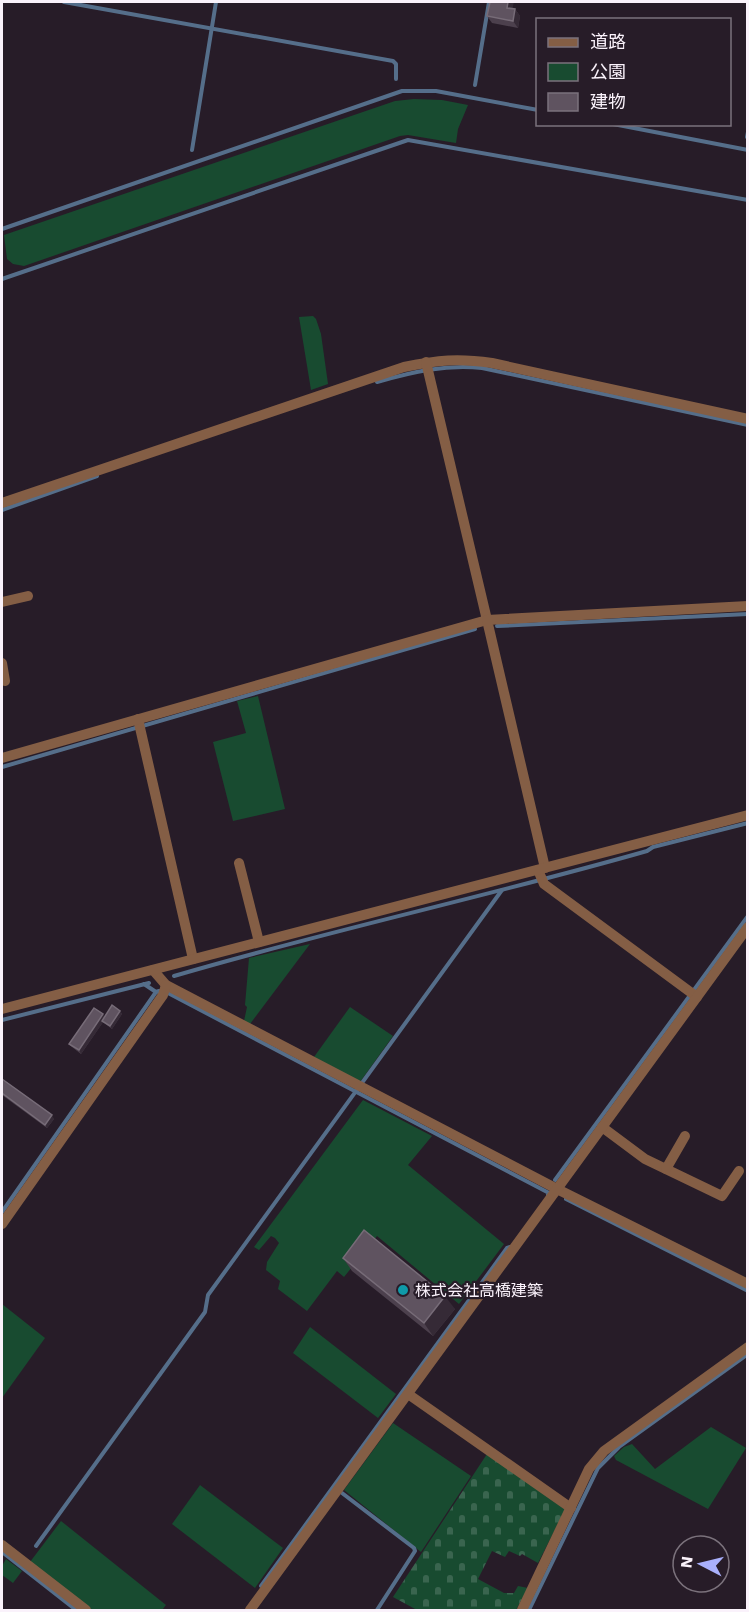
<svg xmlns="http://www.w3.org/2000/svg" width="749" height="1612" font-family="'Work Sans','Noto Sans JP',sans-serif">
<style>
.green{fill:#184b30}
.cemetery{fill:url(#cemetery-stones)}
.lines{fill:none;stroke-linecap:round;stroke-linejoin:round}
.stream{stroke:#556e8a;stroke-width:4}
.street{stroke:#845e45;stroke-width:10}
.wall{fill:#4c404d}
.shaded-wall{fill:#352a36}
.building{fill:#5f5360;stroke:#776c78;stroke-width:1.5}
.culture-dot{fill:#0f9aa8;stroke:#271c28;stroke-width:2}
.labels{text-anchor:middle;stroke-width:4.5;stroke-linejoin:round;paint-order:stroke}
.poi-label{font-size:16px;fill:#faf2fb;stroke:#271c28;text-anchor:start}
</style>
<defs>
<pattern id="cemetery-stones" width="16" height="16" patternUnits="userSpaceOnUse" patternTransform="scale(1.5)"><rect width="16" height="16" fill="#184b30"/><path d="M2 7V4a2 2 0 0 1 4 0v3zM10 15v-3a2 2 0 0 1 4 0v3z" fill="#3a654f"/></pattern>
</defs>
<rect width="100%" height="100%" fill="#271c28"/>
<g class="green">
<path d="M414,99L442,100L468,105L458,129L456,143L408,135L400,136L24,266L13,264L7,259L4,235L395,101Z"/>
<path d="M313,316L316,319L321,334L328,384L311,390L299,317Z"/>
<path d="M258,696L285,809L233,821L213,742L246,733L237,701Z"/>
<path d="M310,944L250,1024L244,1021L247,1007L245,1005L249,958Z"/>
<path d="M350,1007L393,1036L360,1082L314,1057Z"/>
<path d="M363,1100L432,1136L408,1165L504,1244L459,1304L377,1236L344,1277L337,1271L307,1311L278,1289L280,1281L266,1270L267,1262L279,1243L275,1238L271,1236L259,1250L254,1247Z"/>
<path d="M2,1304L45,1338L2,1398Z"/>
<path d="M310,1327L396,1394L378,1418L293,1353Z"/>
<path d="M393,1423L471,1476L421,1552L344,1490Z"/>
<path d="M711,1427L746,1448L708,1509L616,1460L614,1456L624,1447L632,1444L655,1469Z"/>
<path d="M200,1485L283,1548L255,1588L172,1524Z"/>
<path d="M61,1521L166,1605L162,1610H92L30,1562Z"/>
<path d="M6,1559L22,1571L13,1583L2,1575V1566Z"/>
</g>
<path class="cemetery" d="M487,1454L566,1508L538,1563L522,1554L520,1556L509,1551L505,1557L492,1551L478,1579L504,1593H514L518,1586L528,1588L516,1610H417L393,1597Z"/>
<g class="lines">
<g class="stream">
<path d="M64,2L393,61L396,64V79"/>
<path d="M475,85L489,2"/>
<path d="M613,124L748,150"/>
<path d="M747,137L748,132"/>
<path d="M192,150L216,2"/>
<path d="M2,229L402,91H436L538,110"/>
<path d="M2,279L408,140L748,200"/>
<path d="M377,382C412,372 446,364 482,368L748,425"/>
<path d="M2,510L97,476"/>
<path d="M497,626L748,614"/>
<path d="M2,767L475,629"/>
<path d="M174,976C330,930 490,896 647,851L653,847L748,823"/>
<path d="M156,992L159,991L168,993L549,1193L548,1195"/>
<path d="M2,1020L149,983"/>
<path d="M555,1180L748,916"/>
<path d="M566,1199L748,1291"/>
<path d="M2,1212L156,992L144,984"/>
<path d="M342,1493L414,1548L415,1551L377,1610"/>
<path d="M36,1546L205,1312L208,1295L502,890"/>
<path d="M2,1552L76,1610"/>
<path d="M261,1586L507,1248L510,1247"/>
<path d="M529,1610L598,1468L619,1447L748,1354"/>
</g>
<g class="street">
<path d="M2,503L404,367C438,360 458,358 492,363L748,419"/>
<path d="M2,602L28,596"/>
<path d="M2,663L5,681"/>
<path d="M138,719L193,959"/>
<path d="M2,758L487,620L426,362"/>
<path d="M239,863L259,942"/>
<path d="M545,868L487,620L748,606"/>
<path d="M538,870L544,884L697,997"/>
<path d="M153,970L166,985L557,1189L748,1284"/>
<path d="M2,1009L748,815"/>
<path d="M602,1127L645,1159L722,1196L739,1171"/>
<path d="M666,1169L685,1136"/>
<path d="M2,1224L163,995L166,985"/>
<path d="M408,1394L571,1508"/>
<path d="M2,1545L86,1610"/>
<path d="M250,1610L748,927"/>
<path d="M522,1610L589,1469L604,1451L748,1347"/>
</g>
</g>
<g class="wall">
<path d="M512,9H515L520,16L518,28L492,23L487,16Z"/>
<path d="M120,1011L122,1014L112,1029L103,1022L81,1054L72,1047L69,1044L105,1016Z"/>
<path d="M2,1079L54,1119L47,1128L2,1095Z"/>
<path d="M343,1258L455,1309L433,1336L352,1271Z"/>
</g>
<g class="shaded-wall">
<path d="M508,2H514L511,15L507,8Z"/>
<path d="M515,9L520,16L518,28L513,21Z"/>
<path d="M120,1011L122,1014L112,1029L110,1026Z"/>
<path d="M103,1014L106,1018L81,1054L79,1050Z"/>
<path d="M52,1115L54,1119L47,1128L45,1125Z"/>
<path d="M445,1296L455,1309L433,1336L424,1323Z"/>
</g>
<g class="building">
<path d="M490,2H508L507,8L515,9L513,21L487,16Z"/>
<path d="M112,1005L120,1011L110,1026L102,1021Z"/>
<path d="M94,1008L103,1014L79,1050L69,1044Z"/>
<path d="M2,1079L52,1115L45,1125L2,1093Z"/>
<path d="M364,1230L445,1296L424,1323L343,1258Z"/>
</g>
<circle class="culture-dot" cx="403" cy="1290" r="6"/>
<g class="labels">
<g class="poi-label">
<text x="415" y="1296">株式会社高橋建築</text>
</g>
</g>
<rect width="749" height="1612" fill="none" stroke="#faf2fb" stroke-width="6"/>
<rect x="536" y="18" width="195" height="108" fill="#271c28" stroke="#7b727c" stroke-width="1.5"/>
<rect x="548" y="38" width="30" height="9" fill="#845e45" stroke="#7b727c" stroke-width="1.5"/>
<text x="590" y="48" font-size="18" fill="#faf2fb">道路</text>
<rect x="548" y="63" width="30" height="18" fill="#184b30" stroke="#7b727c" stroke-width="1.5"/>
<text x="590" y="78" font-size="18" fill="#faf2fb">公園</text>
<rect x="548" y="93" width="30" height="18" fill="#5f5360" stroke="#7b727c" stroke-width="1.5"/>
<text x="590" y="108" font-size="18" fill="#faf2fb">建物</text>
<g transform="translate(701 1564) rotate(277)"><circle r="28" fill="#271c28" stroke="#7b727c" stroke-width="1.5"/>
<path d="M0-4.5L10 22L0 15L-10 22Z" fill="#a9b0fc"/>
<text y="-9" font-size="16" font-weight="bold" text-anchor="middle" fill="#faf2fb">N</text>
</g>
</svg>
